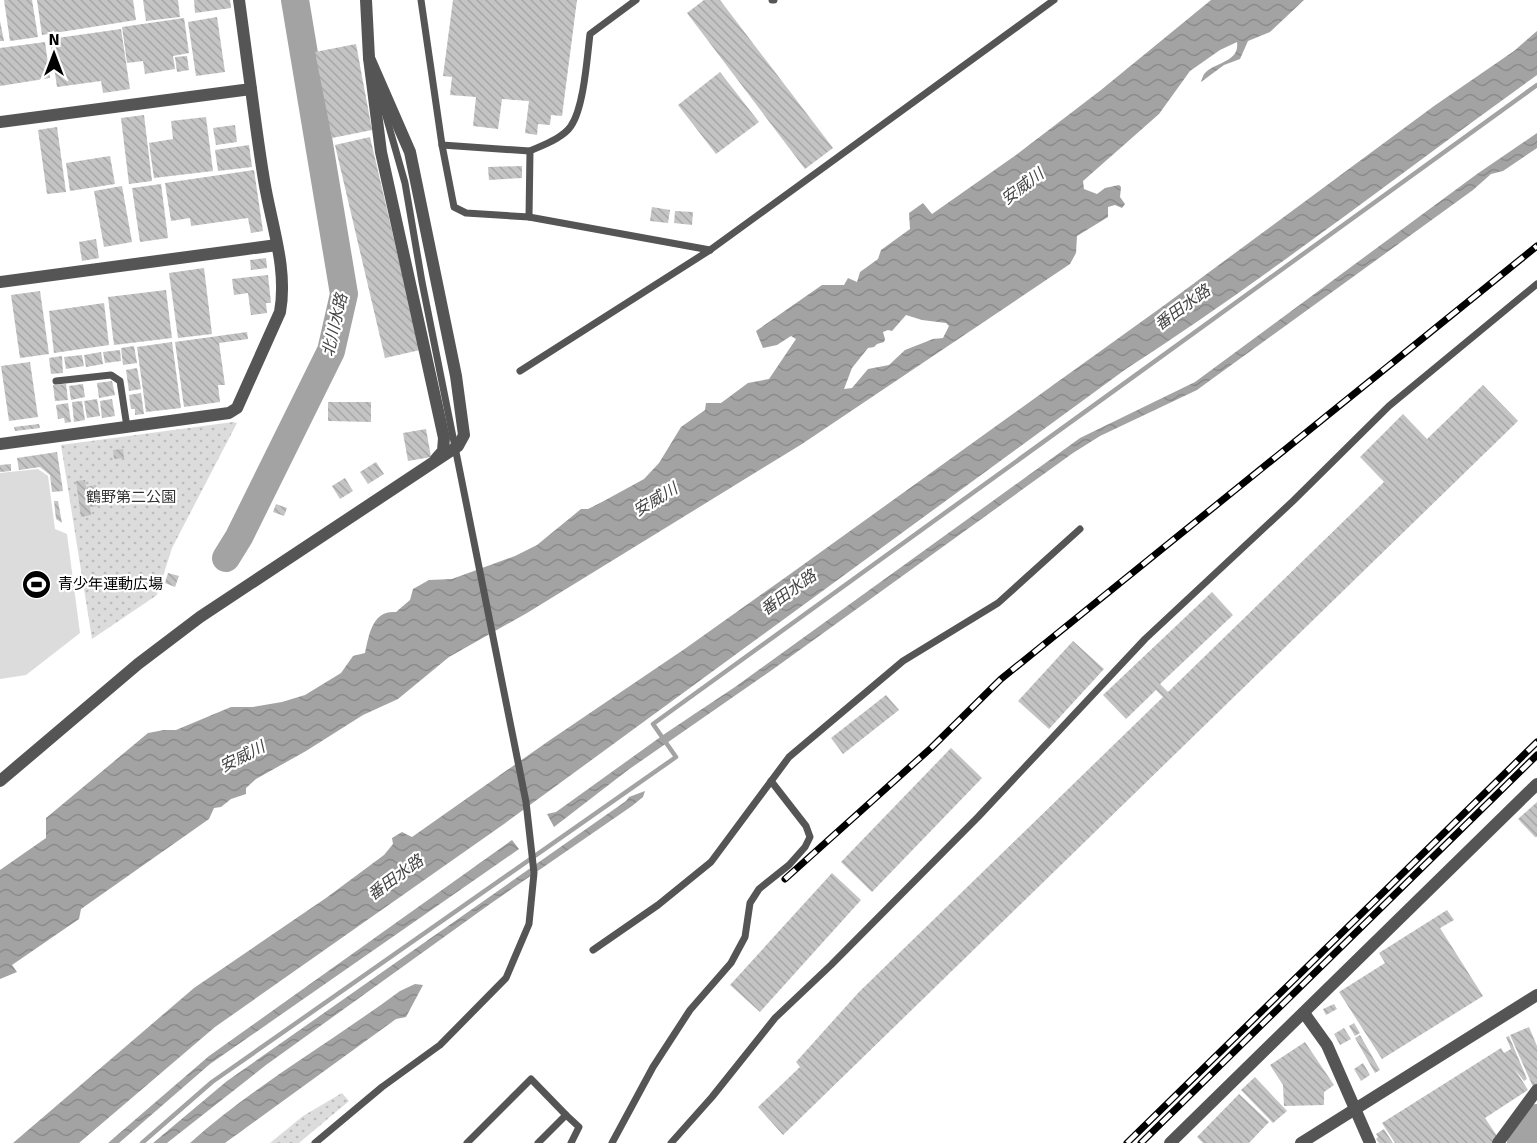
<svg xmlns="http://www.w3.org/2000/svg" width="1537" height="1143" font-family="Signika,'Noto Sans JP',sans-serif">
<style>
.grass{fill:#dcdcdc}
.park{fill:url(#park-dots)}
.water{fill:url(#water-waves);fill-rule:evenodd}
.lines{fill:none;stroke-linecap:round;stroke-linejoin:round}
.stream{stroke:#a3a3a3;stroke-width:4.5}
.river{stroke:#a3a3a3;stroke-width:28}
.building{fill:url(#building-back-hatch)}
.service{stroke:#555;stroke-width:7}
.minor{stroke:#555;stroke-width:12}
.tertiary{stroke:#555;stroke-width:12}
.rail-casing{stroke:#000;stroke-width:7}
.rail{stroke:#fff;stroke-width:4.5;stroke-dasharray:14;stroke-linecap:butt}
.labels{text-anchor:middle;stroke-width:4.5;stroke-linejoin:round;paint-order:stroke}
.park-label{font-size:15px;fill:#333;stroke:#fff}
.poi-label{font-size:15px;fill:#000;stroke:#fff;text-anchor:start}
.water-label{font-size:16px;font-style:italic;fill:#444;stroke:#fff}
</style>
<defs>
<pattern id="park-dots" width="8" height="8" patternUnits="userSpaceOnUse" patternTransform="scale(1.5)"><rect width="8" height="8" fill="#dcdcdc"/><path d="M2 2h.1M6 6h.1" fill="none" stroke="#bbb" stroke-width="1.8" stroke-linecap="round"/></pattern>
<pattern id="water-waves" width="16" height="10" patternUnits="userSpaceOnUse" patternTransform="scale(1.5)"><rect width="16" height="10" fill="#a3a3a3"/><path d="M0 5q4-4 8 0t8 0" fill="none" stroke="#8b8b8b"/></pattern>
<pattern id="building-back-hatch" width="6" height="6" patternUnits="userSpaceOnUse" patternTransform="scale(1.5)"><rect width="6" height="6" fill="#c4c4c4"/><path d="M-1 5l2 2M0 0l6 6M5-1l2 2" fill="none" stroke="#a7a7a7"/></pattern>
</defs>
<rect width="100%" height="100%" fill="#fff"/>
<path class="grass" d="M38,469L48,476L55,529L67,534L80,633L26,675L0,679V473Z"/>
<g class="park">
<path d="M233,422L237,423L172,548L157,595L92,639L61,445Z"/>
<path d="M342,1093L349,1101L299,1143H270L303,1116Z"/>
</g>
<g class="water">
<path d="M1211,0H1304L1270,32L1248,41L1240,59L1224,65L1201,82C1202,79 1203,75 1205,73C1215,62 1240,62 1237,42L1220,50L1190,71L1159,114L1083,181L1084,189L1097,194L1105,188L1119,185L1121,187L1120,197L1125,204L1122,208L1115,205L1108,207V217L1077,236L1076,253L1070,264L802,444L527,613L449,657L398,699L363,715L306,751L256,779L246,788V794L231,799L221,807L214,808L209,819L81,909L79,919L12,965L17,972L0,979V870L46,838V818L148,733L164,730H176L231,707H253L282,702L305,695L341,673L353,656L365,653C369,635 372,610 396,612L410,600L413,589L429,580L452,579L515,556L537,545L581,509H588L602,502L644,479L659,463L681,427L705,410L706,403H721L748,383L769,379L796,339L791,336L777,345L763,348L756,331L822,285H844L848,278L857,282L860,272L878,259L881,250L910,229L909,213L923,203L932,214L1016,155L1101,90ZM906,315L922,320L946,323L949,326L943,338L933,339L905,350L889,365L868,369L852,388L844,389L852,368L868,348L874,347L877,344L884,342L885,339L883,332L888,330L892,331Z"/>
<path d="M1537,31V75C1400,173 1267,278 1126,369L504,824L215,1027L79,1143H13L194,988L326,898L384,855L393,844L392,838L402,832L412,837L550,740L686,648L786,577L1166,304L1434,106L1514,51Z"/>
<path d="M1537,133V148L1503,171L1491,174L1473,190L1212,379L1197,390L1100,436L1073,453L772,670L628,770L554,827L547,814L556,812L666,733L735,687L1080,438L1195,382L1477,174Z"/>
<path d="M645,791L643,797L632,806L490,904L266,1065L167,1143H153L227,1081L626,801L629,797Z"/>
<path d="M512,840L519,849L210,1064L119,1143H108L209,1056Z"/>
<path d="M415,984L423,985L406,1017L396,1019L225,1143H190C255,1085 331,1042 400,991Z"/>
</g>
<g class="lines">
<path class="stream" d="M142,1143L212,1082L676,757L653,724L1537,85"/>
<g class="river">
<path d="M226,558L239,537L331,351L344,294L295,0"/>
<path d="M1521,1143L1537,1118"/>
</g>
</g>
<g class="building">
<path d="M4,0H32L38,37L10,41Z"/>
<path d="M37,0H133L136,20L42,35Z"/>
<path d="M143,0H178L180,17L146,21Z"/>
<path d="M194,0H230L231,8L195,13Z"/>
<path d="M453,0H577L562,116L551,115L550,125L538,124L537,135L525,133L529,101L502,99L498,129L473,126L476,97L450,95L452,77L443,76Z"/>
<path d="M704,0H720L833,148L805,169L687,13Z"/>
<path d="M217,17L225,72L196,76L188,22Z"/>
<path d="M184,18L189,53L173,56L175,69L145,74L143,61L127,63L122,27Z"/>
<path d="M0,21L4,41H0Z"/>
<path d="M121,29L130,89L103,93L101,81L57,87L50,39Z"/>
<path d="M45,42L50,78L0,86V48Z"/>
<path d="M356,44L372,130L332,138L315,52Z"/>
<path d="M187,56L189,70L177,72L175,57Z"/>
<path d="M720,72L759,122L716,154L678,105Z"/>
<path d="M144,115L152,181L129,184L121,118Z"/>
<path d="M206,117L213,171L154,178L149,143L173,139L171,121Z"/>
<path d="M235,125L237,142L216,145L213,128Z"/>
<path d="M57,127L66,192L47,194L38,130Z"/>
<path d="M370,137L420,350L385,358L335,145Z"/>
<path d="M249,145L252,167L218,171L215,150Z"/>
<path d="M110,156L115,184L70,191L66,163Z"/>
<path d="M522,166V178L489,180L488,167Z"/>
<path d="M254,170L263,231L251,233L248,218L191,226L190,218L171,221L165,183Z"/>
<path d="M161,184L168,238L140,242L132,188Z"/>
<path d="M122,186L132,242L104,247L94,191Z"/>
<path d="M652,207L670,210L668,223L650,221Z"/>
<path d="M675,211L693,212L692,225L674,223Z"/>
<path d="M96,239L99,258L82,261L79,242Z"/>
<path d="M266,258L267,268L251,270L250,260Z"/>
<path d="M204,268L212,334L178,338L169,273Z"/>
<path d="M268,275L271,303H266L267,313L251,315L248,293L234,295L232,279Z"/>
<path d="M166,290L172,338L114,345L108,297Z"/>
<path d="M40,291L49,354L20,358L11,295Z"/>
<path d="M104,303L109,345L54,353L49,311Z"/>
<path d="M247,332L248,339L219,343L225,385H218L220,402L184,407L175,342Z"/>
<path d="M172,342L181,408L146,412L137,347Z"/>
<path d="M134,346L137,363L123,365L121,348Z"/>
<path d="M120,350L121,361L105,363L103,352Z"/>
<path d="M101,352L103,364L86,367L84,355Z"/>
<path d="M82,355L84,366L66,369L64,357Z"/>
<path d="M62,356L63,373L51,374L49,358Z"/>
<path d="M30,362L38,417L9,421L1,366Z"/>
<path d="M137,368L141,389L129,391L126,370Z"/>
<path d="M112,381L115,395L99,398L97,383Z"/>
<path d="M66,384L68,400L55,401L53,385Z"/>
<path d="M83,384L85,397L71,400L69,386Z"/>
<path d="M1483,385L1518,421L783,1135L758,1107L800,1067L796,1062L859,992L1163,697L1156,690L1126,719L1103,695L1212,592L1233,615L1160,684L1168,692L1384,482L1360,457L1403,414L1427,439Z"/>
<path d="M141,393L144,414L135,415V409H131L129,395Z"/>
<path d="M97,399L100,416L87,418L84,401Z"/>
<path d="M112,399L115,416L102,418L100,401Z"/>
<path d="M82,401L85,420L74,422L72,402Z"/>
<path d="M328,402H371V422L328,421Z"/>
<path d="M68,403L71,422L65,423L64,418L58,419L56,405Z"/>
<path d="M39,424L40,428L15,431L14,427Z"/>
<path d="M426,429L431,457L408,461L403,433Z"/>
<path d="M123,449L124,458L114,459L113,450Z"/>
<path d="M57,452L63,491L52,492L50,475L40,467L19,470L17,458Z"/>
<path d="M376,462L384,474L368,484L360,472Z"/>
<path d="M11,464V471L0,472V465Z"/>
<path d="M345,478L353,491L340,499L332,486Z"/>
<path d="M85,480L86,487L96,485L99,506L90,507L91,515L81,517L76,481Z"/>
<path d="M54,501H58L62,523L56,519Z"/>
<path d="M276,504L287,508L284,516L273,512Z"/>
<path d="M168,573L179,576L175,587L165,583Z"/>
<path d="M1073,641L1104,669L1049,729L1018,701Z"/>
<path d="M886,695L899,710L843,754L831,738Z"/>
<path d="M951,748L982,778L872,892L841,862Z"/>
<path d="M1537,802V837H1535L1518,819Z"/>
<path d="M832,873L861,900L760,1012L730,985Z"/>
<path d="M1447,910L1454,920L1440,928L1483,996L1382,1059L1339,992L1385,963L1379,953Z"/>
<path d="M1334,1004L1337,1009L1326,1015L1323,1009Z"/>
<path d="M1354,1023L1360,1033L1355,1036L1349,1026Z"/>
<path d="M1529,1027L1537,1046V1084L1534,1089L1510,1035Z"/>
<path d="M1344,1028L1351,1039L1340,1045L1334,1034Z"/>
<path d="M1360,1035L1380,1070L1375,1073L1355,1038Z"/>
<path d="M1509,1036L1527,1079L1524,1081L1514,1068L1528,1090L1485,1118L1499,1139L1493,1143H1395L1382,1123L1501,1048L1504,1053L1511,1049L1506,1037Z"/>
<path d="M1305,1042L1334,1085L1324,1092V1105L1284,1106L1283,1085L1270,1065Z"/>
<path d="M1363,1063L1370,1075L1361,1081L1354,1069Z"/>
<path d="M1255,1077L1287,1111L1273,1123L1241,1090Z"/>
<path d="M1239,1094L1269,1122L1249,1143H1203L1197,1137Z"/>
<path d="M1384,1129L1393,1143H1379L1376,1139L1378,1137L1376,1134Z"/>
</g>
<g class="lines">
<g class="service">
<path d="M421,0L442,145L454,207L466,213L529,217L530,151C543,145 563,138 571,126C584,107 587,58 590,34L636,0"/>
<path d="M772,0H774"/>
<path d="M442,145L530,151"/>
<path d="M529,217L710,250"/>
<path d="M520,371L710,250L1054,0"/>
<path d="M56,381L111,375L120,381L127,427"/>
<path d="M593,950L658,905L711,862L789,757L903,661L998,603L1080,529"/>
<path d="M566,1115L579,1127L571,1143"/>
<path d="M315,1143L382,1087L440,1045L506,978L529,924L534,873L526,802L422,282L405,183L380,95"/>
<path d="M467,1143L531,1079L566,1115L538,1143"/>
<path d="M612,1143L653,1067L690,1010L731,963L745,937L750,903L759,889L789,865L805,847L810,837L806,826L771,781"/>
<path d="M671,1143L712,1097L775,1018L831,965L978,817L1145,639L1293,501L1389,406L1537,284"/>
</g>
<g class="minor">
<path d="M0,122L251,89L239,0"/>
<path d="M1304,1013L1327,1045L1370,1143"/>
<path d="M1498,1143L1537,1090"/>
</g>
<g class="tertiary">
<path d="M366,0L369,58L381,152L444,438L443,451L436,459"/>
<path d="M0,282L277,245"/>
<path d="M0,444L229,413L237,408L280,312C288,268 271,224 264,180C259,150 255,119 251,89"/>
<path d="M0,781L138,664L200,617L458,446L464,435L456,376L410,152L369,58"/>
<path d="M1170,1143L1537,784"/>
<path d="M1301,1143L1537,995"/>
</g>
<defs>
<g id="rail">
<path d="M785,879L931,748L1001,679L1537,246"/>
<path d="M1127,1143L1537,742"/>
<path d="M1141,1143L1537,755"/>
</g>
</defs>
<use href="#rail" class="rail-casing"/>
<use href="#rail" class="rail"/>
</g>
<defs>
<symbol id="stadium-disc" viewBox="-11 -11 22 22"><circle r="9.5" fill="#000" stroke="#fff"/><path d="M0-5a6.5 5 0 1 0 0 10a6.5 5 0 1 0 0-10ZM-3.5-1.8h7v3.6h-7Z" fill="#fff"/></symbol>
</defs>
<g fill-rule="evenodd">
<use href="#stadium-disc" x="20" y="568" width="33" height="33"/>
</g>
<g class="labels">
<g class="park-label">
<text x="131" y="502">鶴野第二公園</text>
</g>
<g class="poi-label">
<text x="58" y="589">青少年運動広場</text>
</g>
<g class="water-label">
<text transform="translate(1022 186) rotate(-37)" y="6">安威川</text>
<text transform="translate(1182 307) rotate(-36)" y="6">番田水路</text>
<text transform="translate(334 325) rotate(-77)" y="6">北川水路</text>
<text transform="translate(655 499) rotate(-31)" y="6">安威川</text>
<text transform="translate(788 592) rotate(-36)" y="6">番田水路</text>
<text transform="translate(242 756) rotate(-27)" y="6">安威川</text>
<text transform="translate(395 877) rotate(-36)" y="6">番田水路</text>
</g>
</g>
<g transform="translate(54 54)" stroke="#ffffff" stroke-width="4.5" paint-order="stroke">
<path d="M0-4.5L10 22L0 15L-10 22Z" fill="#000000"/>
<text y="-9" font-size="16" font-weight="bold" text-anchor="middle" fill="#000000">N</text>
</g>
</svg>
